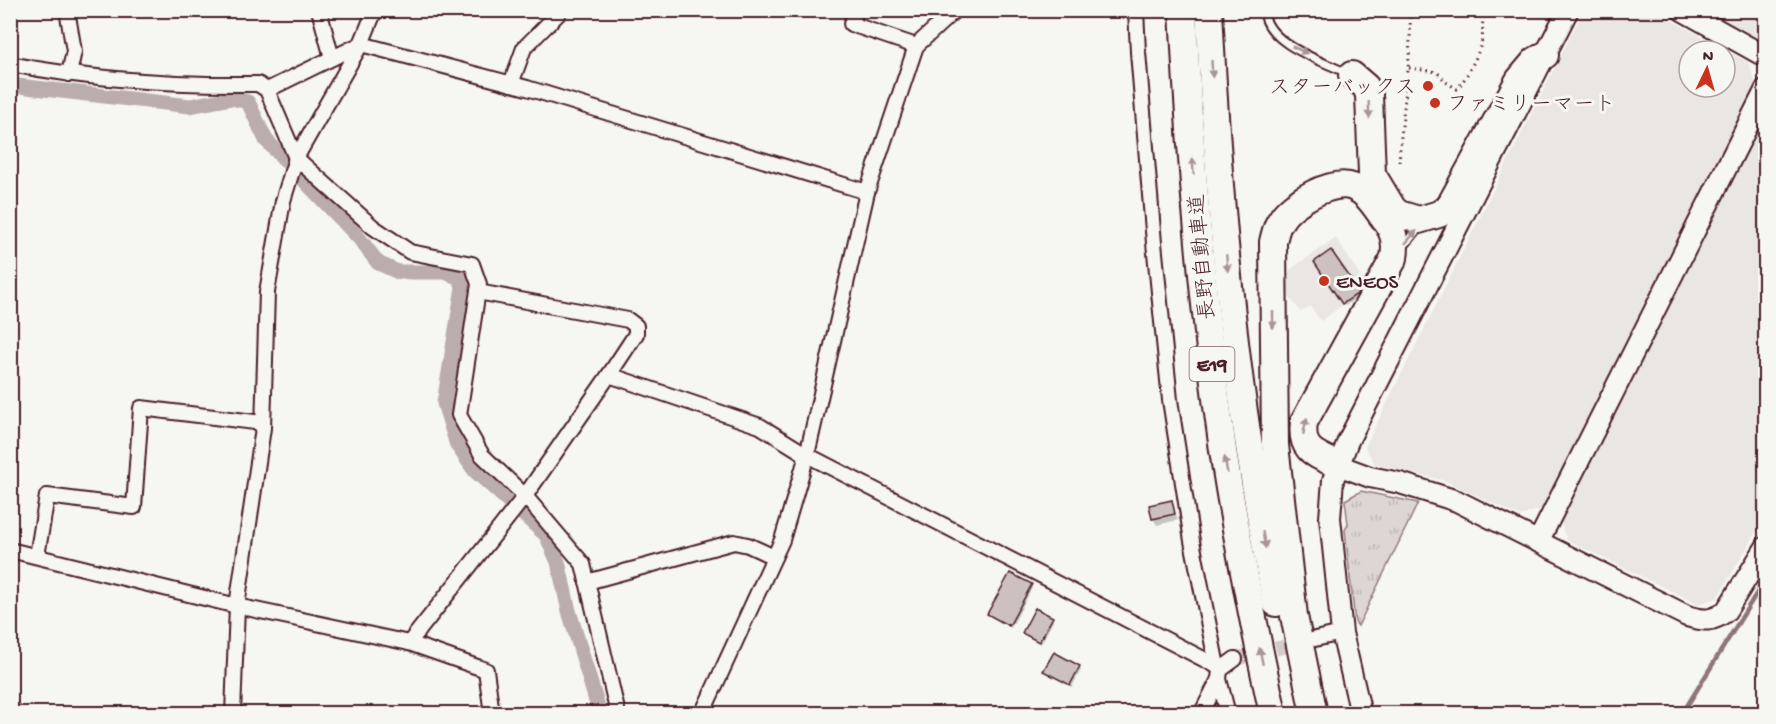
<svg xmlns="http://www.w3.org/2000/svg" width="1776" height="724" font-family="'Gochi Hand','Klee One',sans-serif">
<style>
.built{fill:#e9e6e3;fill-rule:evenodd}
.park{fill:url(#park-tufts);stroke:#947a80;stroke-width:1.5}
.shadow{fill:#0003}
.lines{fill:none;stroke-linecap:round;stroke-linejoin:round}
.stream{stroke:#8e747a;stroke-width:4.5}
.canal{stroke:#bbadae;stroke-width:15}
.building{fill:#ccc1c0;stroke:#4a1f2b;stroke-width:1.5}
.street-tunnel{stroke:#d4cbca;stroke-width:14;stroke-dasharray:14 7;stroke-linecap:butt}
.lane-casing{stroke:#4a1f2b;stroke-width:11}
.street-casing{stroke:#4a1f2b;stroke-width:18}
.secondary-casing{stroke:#4a1f2b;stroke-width:24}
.highway-casing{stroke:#4a1f2b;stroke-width:30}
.path{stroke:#4a1f2b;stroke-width:3;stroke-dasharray:1.5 4.5;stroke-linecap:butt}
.lane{stroke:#f6f6f2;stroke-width:7}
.street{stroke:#f6f6f2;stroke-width:14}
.secondary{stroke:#f6f6f2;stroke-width:20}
.highway{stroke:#f6f6f2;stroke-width:26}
.oneway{fill:#a99598}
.poi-dot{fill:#c8321e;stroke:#f6f6f2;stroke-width:2}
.labels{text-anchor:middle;stroke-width:6;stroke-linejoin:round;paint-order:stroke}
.shield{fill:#f6f6f2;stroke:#7e6067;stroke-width:1.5}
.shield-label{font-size:20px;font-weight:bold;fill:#4a1f2b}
.poi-label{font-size:21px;fill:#4a1f2b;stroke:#f6f6f2;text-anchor:start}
.street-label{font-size:21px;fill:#4a1f2b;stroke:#f6f6f2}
</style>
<defs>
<pattern id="park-tufts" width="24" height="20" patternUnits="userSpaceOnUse" patternTransform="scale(1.5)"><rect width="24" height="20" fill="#ddd6d5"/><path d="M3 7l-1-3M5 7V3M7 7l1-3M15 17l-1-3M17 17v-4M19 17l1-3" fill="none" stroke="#bfb7b7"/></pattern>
</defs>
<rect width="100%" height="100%" fill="#f6f6f2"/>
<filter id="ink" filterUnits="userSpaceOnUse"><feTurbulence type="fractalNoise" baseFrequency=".0167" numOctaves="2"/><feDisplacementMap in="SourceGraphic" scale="12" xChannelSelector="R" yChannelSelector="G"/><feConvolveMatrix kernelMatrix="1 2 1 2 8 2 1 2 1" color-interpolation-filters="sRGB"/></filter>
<g filter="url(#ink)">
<g class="built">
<path d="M1583,11H1654L1748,62L1756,84L1544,508L1520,516L1446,481L1375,464L1365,447ZM1689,51H1725V87H1689Z"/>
<path d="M1704,11H1765V44Z"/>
<path d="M1765,112V517L1717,598L1698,604L1567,540L1559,518Z"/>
<path d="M1336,238L1367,287L1321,321L1310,306L1301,312L1282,288L1291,269Z"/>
</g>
<path class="park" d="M1361,491L1418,503L1358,626L1355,622L1345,530L1348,524L1345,500Z"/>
<g class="shadow">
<path d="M1331,252L1360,296L1345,306L1316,262Z"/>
<path d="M1171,502L1178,520L1157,525L1153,518Z"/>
<path d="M1031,586L1032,588L1011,628L991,617L989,614Z"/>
<path d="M1052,618L1053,621L1041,644L1025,635L1024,633Z"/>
<path d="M1079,667L1081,670L1072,687L1047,673L1045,671Z"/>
</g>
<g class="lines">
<path class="stream" d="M1682,714L1766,578"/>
<path class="canal" d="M10,85L190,106L232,98L248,102L266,140L359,238L378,263L398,272H445L460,278L463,287L444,403L457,445L475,471L546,535L558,562L569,611L600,714"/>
</g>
<g class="building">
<path d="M1331,250L1360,292L1342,304L1314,262Z"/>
<path d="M1172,500L1175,514L1152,519L1149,505Z"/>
<path d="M1010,573L1032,584L1009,626L987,614Z"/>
<path d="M1035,608L1053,617L1039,642L1022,633Z"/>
<path d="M1054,652L1080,666L1070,685L1043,671Z"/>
</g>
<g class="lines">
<path class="street-tunnel" d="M1235,659L1303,642"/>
<defs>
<g id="lane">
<path d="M1264,10C1265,44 1323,61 1349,74"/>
<path d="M1403,247L1421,226"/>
</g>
<g id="street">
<path d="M67,10L74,51L69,74"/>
<path d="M319,10L332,58"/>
<path d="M856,10L851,24L916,46"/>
<path d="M1136,10L1138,52L1154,243L1170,400L1192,541L1217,666L1220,670L1219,679L1228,714"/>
<path d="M10,64C92,80 176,85 258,84L267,90L296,158L373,227L410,252L472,264L479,284L459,415L482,455L525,496L583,564L618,714"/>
<path d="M511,84L524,48L558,14L559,10"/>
<path d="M267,90L361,44L527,88L867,192"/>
<path d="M478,292L628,320L636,326V334L609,375"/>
<path d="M10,550L237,606L409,643L525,496L609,375L760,426L807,455L1217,666"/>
<path d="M37,556L47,496L134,507L141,408L263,423"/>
<path d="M587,582L734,542L748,545L774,557"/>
<path d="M1315,639L1342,633"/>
<path d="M409,643L486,670L492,714"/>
<path d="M1220,670L1235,659"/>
<path d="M233,714L237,606L263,428L267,292L283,201L296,158L361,44L375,10"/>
<path d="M702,714L782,540L807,455L867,192L916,46L955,10"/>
<path d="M1201,714L1219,679"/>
</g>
<g id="secondary">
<path d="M1682,10L1766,57"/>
<path d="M1338,465L1370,477L1400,483L1457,501L1687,616C1703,621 1713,622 1726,611L1766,547"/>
<path d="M1539,540L1766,89"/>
<path d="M1361,714L1342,633L1330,518L1333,480L1348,441L1568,10"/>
</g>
<g id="highway">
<path d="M1183,10C1190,157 1202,304 1223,450C1236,538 1254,626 1273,714"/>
<path d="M1209,10C1214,112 1221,214 1232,315C1242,411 1258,508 1276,603"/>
<path d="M1352,75L1366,87L1369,95L1372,174L1393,209L1399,214L1419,220L1439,214L1449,207L1519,80L1535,61L1545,55"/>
<path d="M1314,714L1294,616L1275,445L1273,242C1275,234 1276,226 1281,220C1291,202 1333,179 1353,187C1366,192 1374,205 1382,216C1393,230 1397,240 1394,258L1304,422C1300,451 1315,454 1338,465"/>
</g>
</defs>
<use href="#lane" class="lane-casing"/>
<use href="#street" class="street-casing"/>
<use href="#secondary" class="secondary-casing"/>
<use href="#highway" class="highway-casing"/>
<g class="path">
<path d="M1409,68L1437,72L1446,82L1457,89C1466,79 1481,51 1482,38C1484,27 1480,20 1487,10"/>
<path d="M1399,162C1402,110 1412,62 1410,10"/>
</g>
<use href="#lane" class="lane"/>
<use href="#street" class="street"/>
<use href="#secondary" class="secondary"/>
<use href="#highway" class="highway"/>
</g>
<defs><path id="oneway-solid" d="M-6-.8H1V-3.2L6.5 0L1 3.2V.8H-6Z" transform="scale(1.5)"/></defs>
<g class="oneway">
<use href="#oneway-solid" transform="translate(1300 50) rotate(24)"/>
<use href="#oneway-solid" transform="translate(1212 69) rotate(87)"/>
<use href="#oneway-solid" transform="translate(1369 110) rotate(88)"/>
<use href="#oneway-solid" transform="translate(1193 166) rotate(-94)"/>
<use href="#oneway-solid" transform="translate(1411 237) rotate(-48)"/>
<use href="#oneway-solid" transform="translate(1227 263) rotate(85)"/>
<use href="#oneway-solid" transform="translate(1273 320) rotate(90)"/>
<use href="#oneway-solid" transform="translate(1305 426) rotate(-78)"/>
<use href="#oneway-solid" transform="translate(1226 465) rotate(-100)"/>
<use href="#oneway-solid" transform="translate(1264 540) rotate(80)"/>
<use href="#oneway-solid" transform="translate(1261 656) rotate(-102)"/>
</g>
</g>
<g class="poi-dot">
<circle cx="1428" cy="86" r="6"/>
<circle cx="1435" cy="103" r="6"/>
<circle cx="1324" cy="281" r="6"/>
</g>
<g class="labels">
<rect class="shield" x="1189.5" y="347" width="45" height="34" rx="4.5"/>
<g class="shield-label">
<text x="1212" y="371">E19</text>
</g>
<g class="poi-label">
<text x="1416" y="93" text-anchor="end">スターバックス</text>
<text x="1447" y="110">ファミリーマート</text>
<text x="1336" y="288">ENEOS</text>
</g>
<g class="street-label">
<text transform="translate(1201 257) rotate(-95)" y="7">長野自動車道</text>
</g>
</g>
<rect width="1776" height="724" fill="none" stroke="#f6f6f2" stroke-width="36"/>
<rect x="18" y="18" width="1740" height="688" fill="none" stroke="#4a1f2b" stroke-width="2" filter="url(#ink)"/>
<g transform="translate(1707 69) rotate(5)"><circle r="28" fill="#f6f6f2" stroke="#b1a0a2" stroke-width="1.5"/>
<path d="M0-4.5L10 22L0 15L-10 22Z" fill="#c8321e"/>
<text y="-9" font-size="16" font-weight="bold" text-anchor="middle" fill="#4a1f2b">N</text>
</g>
</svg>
